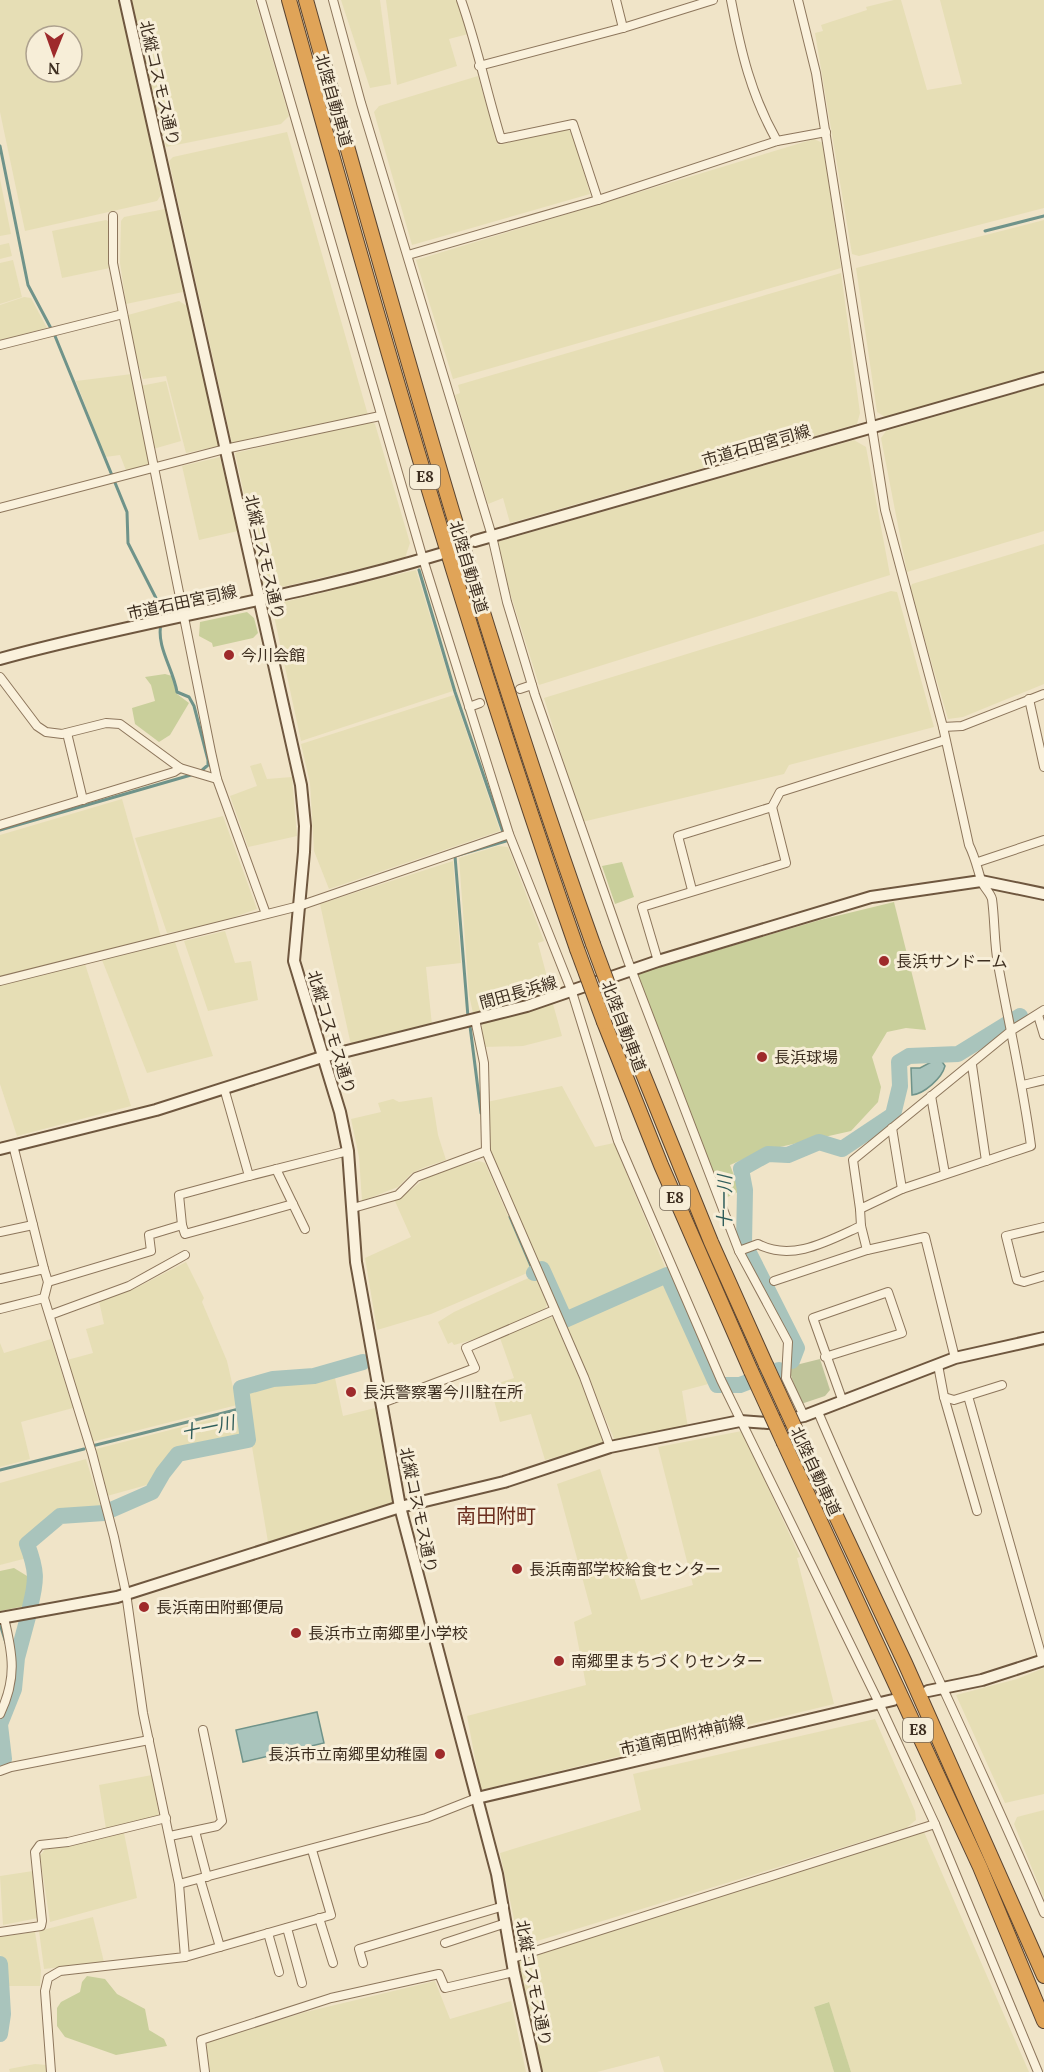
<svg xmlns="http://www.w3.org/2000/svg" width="1044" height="2072" font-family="'PT Serif','Noto Sans JP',serif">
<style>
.farmland{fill:#e6deb5;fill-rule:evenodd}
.green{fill:#c9cf9b}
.cemetery{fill:#bfc49a}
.water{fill:#a9c4bc;stroke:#6f938a;stroke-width:1.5}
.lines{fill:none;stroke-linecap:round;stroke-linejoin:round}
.stream{stroke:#6f938a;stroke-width:3}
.river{stroke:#a9c4bc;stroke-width:16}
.street-casing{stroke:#8d765c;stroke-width:10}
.secondary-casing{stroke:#6f573f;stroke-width:14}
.highway-casing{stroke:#5b4430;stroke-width:16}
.street{stroke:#faf1dc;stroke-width:8}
.secondary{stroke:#faf1dc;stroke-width:10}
.highway{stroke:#e0a458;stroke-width:14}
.highway-bridge-casing{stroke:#5b4430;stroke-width:16;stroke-linecap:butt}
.highway-bridge{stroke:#e0a458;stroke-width:14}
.poi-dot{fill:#9e2a2b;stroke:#f7eed8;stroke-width:2}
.labels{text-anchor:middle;stroke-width:6;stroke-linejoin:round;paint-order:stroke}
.shield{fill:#f7eed8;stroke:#756857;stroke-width:1.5}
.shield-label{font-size:15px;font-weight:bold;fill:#3d2e20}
.street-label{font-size:16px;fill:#3d2e20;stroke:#f7eed8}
.poi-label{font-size:16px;fill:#3d2e20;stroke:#f7eed8;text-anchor:start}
.water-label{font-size:18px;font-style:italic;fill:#2f5d5a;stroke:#f7eed8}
.quarter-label{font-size:20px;fill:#6b2e1e;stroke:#f7eed8}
</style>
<rect width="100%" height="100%" fill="#f0e4c8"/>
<g class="farmland">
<path d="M0,0H121L161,195L157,201L25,231L0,112ZM36,36H72V72H36Z"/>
<path d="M131,0H255L289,116L281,124L166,147Z"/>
<path d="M341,0H380L391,84L370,88Z"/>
<path d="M386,0H458L468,34L449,39L457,66L397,85Z"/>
<path d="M894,0H901L927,90L962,84L940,0H1044V208L859,256L852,254L815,33L823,31L821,25L867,10L866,7Z"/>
<path d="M478,76L498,145L565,128L573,133L590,194L412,245L374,112L379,106Z"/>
<path d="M287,132L368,415L232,444L169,161L173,157Z"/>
<path d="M814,139L823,143L841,268L453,379L416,260Z"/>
<path d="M0,179L11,234L0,236Z"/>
<path d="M165,209L183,292L126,304L120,263L121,221L124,217Z"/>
<path d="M106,220L111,223L110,268L62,278L52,231Z"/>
<path d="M1044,220V372L885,417L877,412L856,268Z"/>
<path d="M9,243L12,256L0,259V245Z"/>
<path d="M13,260L22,297L0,304V263Z"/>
<path d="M841,273L860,413L857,424L510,523L503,498L488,504L455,395L460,393L458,385Z"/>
<path d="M24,297L31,298L47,328L0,340V305Z"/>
<path d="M179,301L187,306L219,446L186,453L166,376L143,379L135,354L128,315Z"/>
<path d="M132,374L151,467L127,473L120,455L105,457L76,381Z"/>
<path d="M166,381L181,441L153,449L140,386Z"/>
<path d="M1044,385V531L907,572L881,438L886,431Z"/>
<path d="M371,422L375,424L410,543L405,558L265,591L235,453Z"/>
<path d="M854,440L866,447L890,575L539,685L496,548L497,542Z"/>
<path d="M220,457L238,531L199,540L182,466Z"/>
<path d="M1044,544V684L963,717L948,719L910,589L912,584Z"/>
<path d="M416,570L453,691L301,741L274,616L276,604Z"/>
<path d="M891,591L897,592L934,727L789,765L784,774L582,822L544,698Z"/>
<path d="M454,695L500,831L329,889L314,851L310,783L301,744Z"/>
<path d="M261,763L267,779L292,777L297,836L248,847L230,796L257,786L250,766Z"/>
<path d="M122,799L161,937L0,977V835Z"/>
<path d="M223,816L257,909L212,925L167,933L135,838Z"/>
<path d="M498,846L508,847L544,941L538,943L551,992L473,1013L469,995L459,858Z"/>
<path d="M453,861L461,963L426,967L432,1025L351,1045L320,904Z"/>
<path d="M225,931L235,963L251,961L258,1000L208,1011L184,941Z"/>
<path d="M175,942L213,1056L147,1073L102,960Z"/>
<path d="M85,964L131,1106L17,1136L0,1084V985Z"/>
<path d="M553,1004L562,1036L523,1046L483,1047L482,1023Z"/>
<path d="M562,1086L595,1147L614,1143L667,1272L566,1313L545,1265L539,1267L487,1147V1102Z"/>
<path d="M432,1097L438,1135L446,1160L425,1167L412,1173L398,1187L362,1201L359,1157L351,1119L381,1112L378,1103L393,1099L399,1102Z"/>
<path d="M479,1161L485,1163L532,1271L431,1314L377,1330L365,1258L411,1237L394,1199L412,1189L431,1173Z"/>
<path d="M186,1262L204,1298L202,1302L227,1361L237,1405L92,1442L67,1360L93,1353L86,1329L104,1324L99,1301L134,1289Z"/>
<path d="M535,1275L547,1304L544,1312L472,1340L454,1345L452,1342L448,1344L438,1322L454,1312Z"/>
<path d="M666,1278L712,1383L682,1391L688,1428L615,1441L565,1323Z"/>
<path d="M546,1317L553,1318L605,1438L602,1445L545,1460L531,1414L500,1422L490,1386L514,1378L500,1338Z"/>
<path d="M51,1339L73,1408L21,1422L30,1459L0,1467V1343L4,1353Z"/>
<path d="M335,1378L343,1416L375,1408L393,1504L384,1509L268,1542L243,1393L276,1385L321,1382Z"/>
<path d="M240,1412L245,1436L177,1450L154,1483L107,1496L96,1449Z"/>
<path d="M742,1431L800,1557L797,1558L834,1704L481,1790L467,1716L586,1685L574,1622L592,1614L557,1484L600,1469L641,1600L693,1585L658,1447Z"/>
<path d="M86,1459L101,1508L58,1512L22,1542L27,1558L0,1565V1483Z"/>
<path d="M1044,1668V1794L1005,1803L956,1695L1017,1679Z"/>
<path d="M875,1719L915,1811L916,1820L906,1828L524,1945L519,1943L500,1853L641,1810L633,1774Z"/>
<path d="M152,1775L159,1816L106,1829L99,1785Z"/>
<path d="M1044,1810V1898L1014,1824L1017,1817Z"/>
<path d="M924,1832L1029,2072H851L828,2002L814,2007L834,2072H664L659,2056L597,2072H540L514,1953Z"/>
<path d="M124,1833L137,1898L50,1922L40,1856L45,1849Z"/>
<path d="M33,1871L38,1918L3,1925L0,1876Z"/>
<path d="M93,1917L104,1962L44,1969L39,1931Z"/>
<path d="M35,1932L41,1970L40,1986H6L0,1954V1937Z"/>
<path d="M435,1981L450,2019L511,2001L526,2072H209L205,2048L208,2042L306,2012Z"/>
<path d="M35,2064L47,2065L49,2072H10L9,2069Z"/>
</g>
<g class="green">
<path d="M247,612L254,618L258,633L253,638L213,647L212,643L199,636L200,622Z"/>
<path d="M165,674L172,676L177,694L189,703L170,735L159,742L135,724L132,708L155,701L151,685L145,677Z"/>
<path d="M622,862L634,897L615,904L602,866Z"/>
<path d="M894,902L926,1030L906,1028L887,1032L872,1057L881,1087L878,1102L851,1131L762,1151L730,1165L740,1191L719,1201L629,976L820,920Z"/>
<path d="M14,1568L32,1579L25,1606L0,1611V1571Z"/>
<path d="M87,1976L105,1979L117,1994L145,2009L149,2030L164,2039L167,2046L116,2055L65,2037L57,2026V2008L61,2002L80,1992L82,1982Z"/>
<path d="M829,2002L851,2072H834L814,2007Z"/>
</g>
<path class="cemetery" d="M820,1359L830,1390L825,1396L801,1404L788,1367Z"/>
<g class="water">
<path d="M935,1060H941L945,1066C942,1078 924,1094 912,1095L911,1068H920Z"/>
<path d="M317,1712L324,1743L243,1762L236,1730Z"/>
</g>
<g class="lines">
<g class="stream">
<path d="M0,146L28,285L55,336L127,512L128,543L161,608L162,616"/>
<path d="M985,231L1044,216"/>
<path d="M419,570L455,692L506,841L455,856L468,1017"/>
<path d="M161,623C156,647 173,668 177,692L189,697L194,706L208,760V765L200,772"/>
<path d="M0,830L191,775"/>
<path d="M470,1026L481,1113"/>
<path d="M510,1217L534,1273"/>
<path d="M92,1446L243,1408"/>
<path d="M0,1470L84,1449"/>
<path d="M0,1624L6,1643"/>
</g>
<g class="river">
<path d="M534,1273L542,1269L565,1320L667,1275L717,1385H740L779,1370"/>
<path d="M792,1361L797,1348L744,1243L745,1190L741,1169L768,1154L788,1155L819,1142L842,1149L893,1115L900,1086L899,1062L909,1056L958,1054L1020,1016"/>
<path d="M30,1607C37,1579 37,1571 27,1544L60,1516L104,1513L152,1492L163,1473L178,1454L248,1440L241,1388L273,1379L314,1376L363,1362"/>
<path d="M0,1724L14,1689L17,1658L28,1617"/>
<path d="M0,1725L4,1759"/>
<path d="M0,1964L3,2014L0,2034"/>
</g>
<defs>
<g id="street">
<path d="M261,0L423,559L509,834L572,992L618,1141L721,1380L880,1705L935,1824L1038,2072"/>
<path d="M333,0L361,103L492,536L507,602L535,695L628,961L739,1251L788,1342L786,1378L804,1416"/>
<path d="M461,0C477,45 487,93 501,139L573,124L598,200"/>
<path d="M616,0L623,28"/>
<path d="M731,0C741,52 751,95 777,141"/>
<path d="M798,0L816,73L885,510L943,727L969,845C975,857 977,867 981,880C983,887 990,892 992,899C995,921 994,943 998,964C1009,1025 1023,1085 1031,1146L902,1189L860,1209L853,1160L1012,1030L1044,1010"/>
<path d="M479,66L623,28L713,0"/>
<path d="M113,216V263L211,752L217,779L266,914"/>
<path d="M408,255L598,200L777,141L826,132"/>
<path d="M0,345L123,314"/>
<path d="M0,508L225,449L380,416"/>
<path d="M0,677L37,726L46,732L62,734L106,723L120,724L180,768L217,779"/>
<path d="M520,689L532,685"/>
<path d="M1029,699L1044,767"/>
<path d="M469,707L480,703"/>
<path d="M943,727L962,726L1044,694"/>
<path d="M67,733L83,800"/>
<path d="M0,825L174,772L180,768"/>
<path d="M978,862L1044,840"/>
<path d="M692,890L678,836L772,807L780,792L945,740"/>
<path d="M658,961L642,907L786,863L772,807"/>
<path d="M0,981L299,906L509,834"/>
<path d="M1038,1015L1044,1035"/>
<path d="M475,1019L484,1063L486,1151L584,1377L610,1447"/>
<path d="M972,1065L986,1161"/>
<path d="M1023,1085L1044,1080"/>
<path d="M931,1096L945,1174"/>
<path d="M892,1128L902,1189"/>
<path d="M13,1145L44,1269"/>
<path d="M276,1169L305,1229"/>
<path d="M249,1176L348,1151"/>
<path d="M353,1208L398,1195L416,1177L486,1151"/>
<path d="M860,1209L861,1226L867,1250"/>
<path d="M182,1225L185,1234L293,1204"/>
<path d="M1044,1227L1006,1236L1017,1280L1024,1282L1044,1276"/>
<path d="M0,1232L33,1225"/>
<path d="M739,1251L758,1244C792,1262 828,1241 861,1226"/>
<path d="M0,1279L44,1269L48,1282L44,1298L92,1453L114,1537L126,1593L143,1713L179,1884L185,1957L60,1971L48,1978L45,1991L51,2072"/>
<path d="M774,1281L867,1250L925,1237L955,1358"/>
<path d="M48,1282L151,1251L149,1235L182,1225L179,1195L249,1176L224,1088"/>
<path d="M0,1309L44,1298"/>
<path d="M50,1315L129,1286L185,1255"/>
<path d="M825,1357L902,1333L888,1292L813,1318L843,1402"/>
<path d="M938,1365L944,1397L977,1511"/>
<path d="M968,1396L1043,1661"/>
<path d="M944,1397L954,1400L1002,1385"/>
<path d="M382,1403L475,1368L466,1348L554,1310"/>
<path d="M818,1412C890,1581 972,1744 1044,1913"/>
<path d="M0,1714C17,1678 13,1655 4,1618"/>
<path d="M0,1771L11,1767L149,1740"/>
<path d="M195,1831L207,1877"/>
<path d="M170,1836L217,1826L222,1821L203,1730"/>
<path d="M200,1879L220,1947"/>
<path d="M179,1884L426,1818L477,1798"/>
<path d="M319,1918L333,1963"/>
<path d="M287,1928L302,1983"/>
<path d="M0,1932L41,1926L42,1921L35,1852L40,1845L68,1842L166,1818"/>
<path d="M268,1933L279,1972"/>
<path d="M445,1943L506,1923"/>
<path d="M185,1957L331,1915L312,1850"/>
<path d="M513,1958L935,1824"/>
<path d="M363,1963L359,1949L504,1906"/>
<path d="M205,2072L201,2040L331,1998L439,1974L445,1988L514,1972"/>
</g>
<g id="secondary">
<path d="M125,0L301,785L305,826L304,852L294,961L340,1112L348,1151L356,1262L400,1507L497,1874L514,1972L536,2072"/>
<path d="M475,541L1044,378"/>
<path d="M0,659C145,619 296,598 440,554"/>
<path d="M0,1149L156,1110L319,1058L527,1006L658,961L871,897L981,881L1044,894"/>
<path d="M0,1618L117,1597L400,1507L504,1482L610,1447L740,1421L768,1423L804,1416L955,1358L1044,1338"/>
<path d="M928,1691L982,1680L1044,1660"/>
<path d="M477,1798L893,1700"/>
</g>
<g id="highway">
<path d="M289,0C377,319 468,637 577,949"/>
<path d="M306,0C395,317 482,634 593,944"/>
<path d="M620,1017L711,1242L766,1365"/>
<path d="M604,1022L661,1165L751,1371"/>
<path d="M799,1437L905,1663L1044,1976"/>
<path d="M784,1443L980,1867L1044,2021"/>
</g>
</defs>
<use href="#street" class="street-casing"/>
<use href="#secondary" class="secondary-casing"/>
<use href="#highway" class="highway-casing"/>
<use href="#street" class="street"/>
<use href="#secondary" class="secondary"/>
<use href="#highway" class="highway"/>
<defs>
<g id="highway-bridge">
<path d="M593,944L620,1017"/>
<path d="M577,949L604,1022"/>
<path d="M766,1365L799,1437"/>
<path d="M751,1371L784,1443"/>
</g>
</defs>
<use href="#highway-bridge" class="highway-bridge-casing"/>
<use href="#highway-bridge" class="highway-bridge"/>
</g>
<g class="poi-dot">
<circle cx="229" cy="655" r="6"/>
<circle cx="884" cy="961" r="6"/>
<circle cx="762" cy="1057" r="6"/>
<circle cx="351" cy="1392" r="6"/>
<circle cx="517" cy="1569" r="6"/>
<circle cx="144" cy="1607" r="6"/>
<circle cx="296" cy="1633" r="6"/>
<circle cx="559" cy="1661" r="6"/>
<circle cx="440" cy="1754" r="6"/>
</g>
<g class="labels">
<g class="shield">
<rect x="410" y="465" width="30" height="24" rx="4.5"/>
<rect x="660" y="1186" width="30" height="24" rx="4.5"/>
<rect x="903" y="1718" width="30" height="24" rx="4.5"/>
</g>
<g class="shield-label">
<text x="425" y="482">E8</text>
<text x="675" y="1203">E8</text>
<text x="918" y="1735">E8</text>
</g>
<g class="street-label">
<text transform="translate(160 83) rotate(77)" y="6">北縦コスモス通り</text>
<text transform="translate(334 100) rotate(74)" y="6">北陸自動車道</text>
<text transform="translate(756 445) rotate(-16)" y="6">市道石田宮司線</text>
<text transform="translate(265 557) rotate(77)" y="6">北縦コスモス通り</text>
<text transform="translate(469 567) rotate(73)" y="6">北陸自動車道</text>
<text transform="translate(182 602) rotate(-12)" y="6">市道石田宮司線</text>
<text transform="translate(518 992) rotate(-16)" y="6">間田長浜線</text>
<text transform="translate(624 1026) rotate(69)" y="6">北陸自動車道</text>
<text transform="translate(332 1032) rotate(73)" y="6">北縦コスモス通り</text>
<text transform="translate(816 1471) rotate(65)" y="6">北陸自動車道</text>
<text transform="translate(419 1510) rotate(78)" y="6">北縦コスモス通り</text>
<text transform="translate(682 1735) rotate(-13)" y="6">市道南田附神前線</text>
<text transform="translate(534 1983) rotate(79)" y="6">北縦コスモス通り</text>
</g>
<g class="poi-label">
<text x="241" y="661">今川会館</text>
<text x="896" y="967">長浜サンドーム</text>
<text x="774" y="1063">長浜球場</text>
<text x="363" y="1398">長浜警察署今川駐在所</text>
<text x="529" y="1575">長浜南部学校給食センター</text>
<text x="156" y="1613">長浜南田附郵便局</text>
<text x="308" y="1639">長浜市立南郷里小学校</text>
<text x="571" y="1667">南郷里まちづくりセンター</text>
<text x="428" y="1760" text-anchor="end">長浜市立南郷里幼稚園</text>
</g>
<g class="water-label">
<text transform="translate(725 1202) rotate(-90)" y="6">十一川</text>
<text transform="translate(208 1428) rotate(-12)" y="6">十一川</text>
</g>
<g class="quarter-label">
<text x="496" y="1523">南田附町</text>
</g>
</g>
<g transform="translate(54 54) rotate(181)"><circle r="28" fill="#f7eed8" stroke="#ada18e" stroke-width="1.5"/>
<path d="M0-4.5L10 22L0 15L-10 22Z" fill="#9e2a2b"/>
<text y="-9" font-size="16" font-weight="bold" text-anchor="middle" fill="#3d2e20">N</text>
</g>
</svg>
